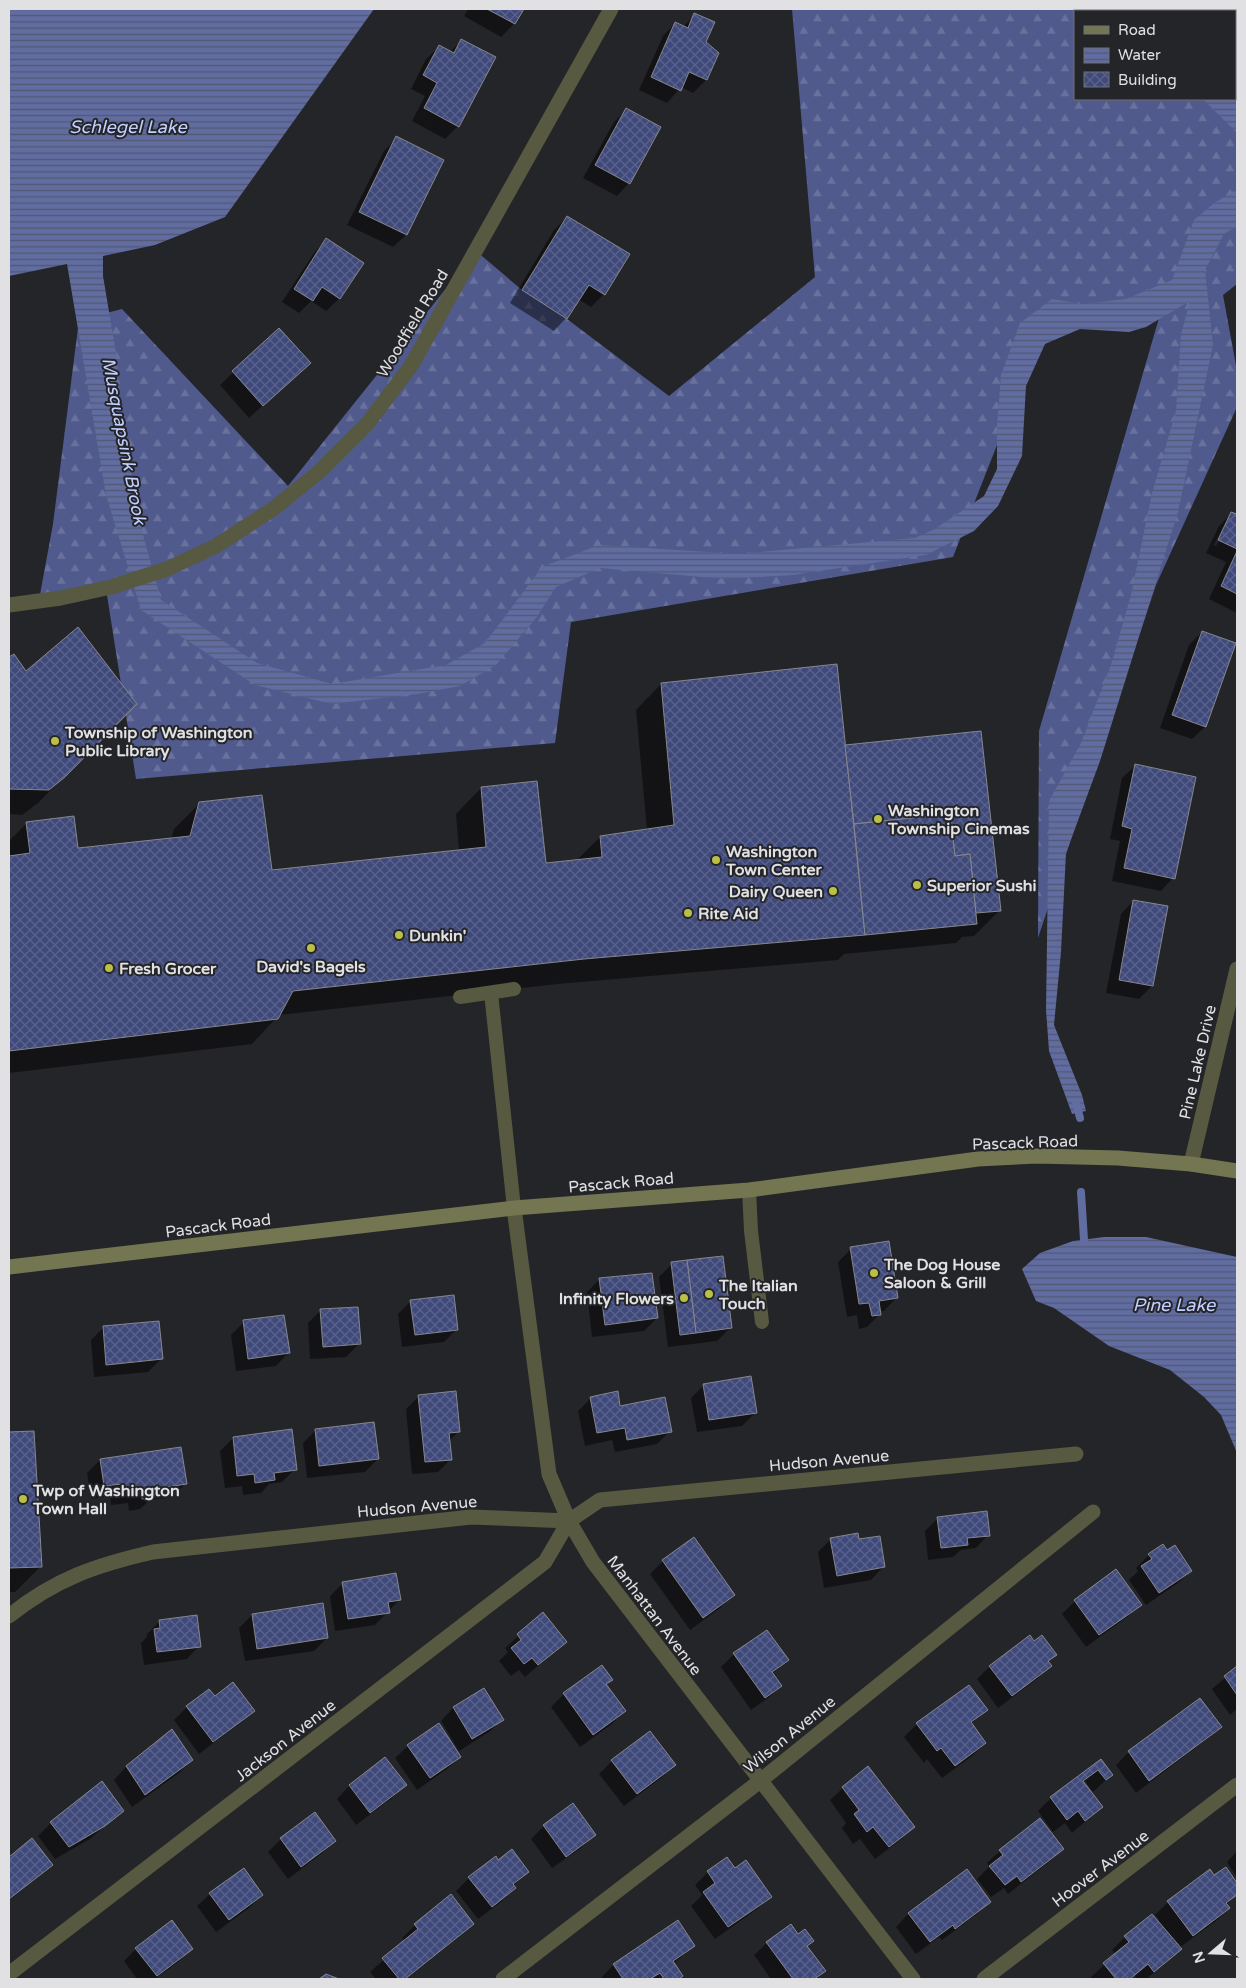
<svg xmlns="http://www.w3.org/2000/svg" width="1246" height="1988" font-family="'Varela Round',sans-serif">
<style>
.forest{fill:url(#forest-firs);fill-rule:evenodd}
.water{fill:url(#water-rules)}
.shadow{fill:#0007;fill-rule:evenodd}
.lines{fill:none;stroke-linecap:round;stroke-linejoin:round}
.stream{stroke:#616ca0;stroke-width:8}
.building{fill:url(#building-cross-hatch);stroke:#86878c}
.lane{stroke:#575941;stroke-width:14}
.street{stroke:#575941;stroke-width:15}
.secondary{stroke:#737650;stroke-width:15}
.poi-dot{fill:#bac045;stroke:#242529;stroke-width:2}
.labels{text-anchor:middle;stroke-width:4;stroke-linejoin:round;paint-order:stroke}
.street-label{font-size:16px;fill:#e1e1e4;stroke:#242529}
.poi-label{font-size:16px;font-weight:bold;fill:#e1e1e4;stroke:#242529;text-anchor:start}
.water-label{font-size:18px;font-style:italic;fill:#c3cfff;stroke:#242529}
</style>
<defs>
<pattern id="forest-firs" width="22" height="20" patternUnits="userSpaceOnUse" patternTransform="scale(1.25)"><rect width="22" height="20" fill="#505a8d"/><path d="M5 1l3.5 6h-7zM16 11l3.5 6h-7z" fill="#69719d"/></pattern>
<pattern id="water-rules" width="6" height="5" patternUnits="userSpaceOnUse" patternTransform="scale(1.25)"><rect width="6" height="5" fill="#616ca0"/><path d="M0 2.5h6" fill="none" stroke="#525872"/></pattern>
<pattern id="building-cross-hatch" width="8" height="8" patternUnits="userSpaceOnUse" patternTransform="scale(1.25)"><rect width="8" height="8" fill="#3f497a"/><path d="M0 0l8 8M0 8l8-8" fill="none" stroke="#5a638d"/></pattern>
</defs>
<rect width="100%" height="100%" fill="#242529"/>
<path class="forest" d="M792,9H1237V284L1223,295L1237,371V407L1156,585L1038,938L1039,731L1166,294L1043,328L953,557L571,622L555,743L136,779L106,589L39,600L53,524L79,320L122,309L288,486L476,251L522,290L567,319L669,396L815,277ZM1075,11H1235V99H1075Z"/>
<g class="water">
<path d="M9,9H374L225,217L155,245L103,256V276L117,359L121,414L142,531L161,600L257,663L332,684L446,665L485,643L542,567L599,545L738,554L915,538L935,529L984,496L997,469V426L1001,375L1020,323L1052,299L1082,304L1126,299L1172,280L1194,220L1213,204L1237,189V226L1224,234L1205,270L1213,345L1178,512L1100,761L1066,853L1061,952L1054,1025L1082,1095L1086,1111L1072,1114L1049,1051L1046,1010L1049,801L1081,743L1111,665L1131,595L1152,493L1176,411L1181,334L1190,301L1146,327L1129,332L1080,329L1045,344L1026,386L1022,456L998,506L974,531L926,555L793,575L725,579L600,568L556,587L536,618L496,665L460,686L417,694L332,704L255,685L141,610L106,495L67,264L9,276Z"/>
<path d="M1113,9H1159L1162,11H1115Z"/>
<path d="M1235,92L1237,95V133L1203,99H1235Z"/>
<path d="M1104,1237H1146L1237,1257V1453L1221,1415L1204,1397L1170,1370L1109,1346L1054,1308L1036,1301L1022,1269L1040,1253L1073,1241Z"/>
</g>
<g class="shadow">
<path d="M468,9H522L514,24L501,37L464,16Z"/>
<path d="M695,15L705,42L717,54L706,80L693,93L681,87L667,103L639,90L663,36L675,23L683,27Z"/>
<path d="M462,40L458,126L445,139L412,121L425,96L411,89L426,59L439,47L450,52Z"/>
<path d="M627,109L629,183L617,196L583,178L614,122Z"/>
<path d="M397,138L406,235L393,247L347,225L384,151Z"/>
<path d="M567,217L604,294L591,307L578,299L566,318L554,331L510,303L554,230Z"/>
<path d="M326,240L362,263L339,299L326,311L311,301L299,313L282,302L314,253Z"/>
<path d="M279,329L296,375L249,418L220,385Z"/>
<path d="M1232,513L1237,516V613L1209,599L1226,562L1206,553L1219,526ZM1223,527H1226L1216,546L1214,545Z"/>
<path d="M1202,632L1205,727L1192,739L1160,728L1189,645Z"/>
<path d="M14,655L26,673L136,704L38,803L22,815L9,814V659Z"/>
<path d="M661,684L844,747L980,732L1000,910L974,936L962,937L956,943L844,954L838,960L558,984L279,1015L252,1044L9,1073V841L27,823L77,849L171,839L174,829L200,803L270,871L459,851L456,814L481,788L545,865L576,861L600,837L647,830L636,710Z"/>
<path d="M1135,766L1173,878L1161,891L1112,881L1120,841L1110,839L1122,778Z"/>
<path d="M1133,901L1167,908L1152,986L1139,999L1106,993L1121,914Z"/>
<path d="M851,1249L896,1298L884,1311H880V1314L867,1327L859,1329L857,1315L847,1317L838,1262Z"/>
<path d="M672,1264L730,1328L717,1341L668,1347L659,1277Z"/>
<path d="M600,1279L657,1318L644,1331L592,1337L587,1292Z"/>
<path d="M411,1301L457,1329L444,1342L402,1347L398,1314Z"/>
<path d="M320,1311L359,1344L346,1357L310,1359L308,1323Z"/>
<path d="M244,1322L288,1353L276,1366L236,1371L231,1335Z"/>
<path d="M103,1328L161,1359L148,1372L94,1377L91,1340Z"/>
<path d="M704,1385L755,1413L742,1426L697,1432L691,1398Z"/>
<path d="M419,1396L459,1431L449,1441L451,1459L438,1472L412,1474L406,1409Z"/>
<path d="M591,1398L619,1407L670,1431L657,1444L615,1452L612,1440L585,1446L578,1411Z"/>
<path d="M316,1430L378,1459L365,1472L307,1478L303,1443Z"/>
<path d="M33,1432L41,1566L15,1592H9V1434Z"/>
<path d="M233,1438L295,1469L282,1482L269,1484L261,1493L243,1495L242,1486L225,1488L220,1451Z"/>
<path d="M100,1460L185,1484L173,1497L150,1500L140,1509L129,1511L128,1503L111,1505L110,1496L91,1499L87,1473Z"/>
<path d="M938,1518L988,1535L976,1548L961,1550L953,1557L928,1560L925,1531Z"/>
<path d="M693,1539L733,1595L720,1608L690,1630L650,1574L663,1561Z"/>
<path d="M831,1539L858,1541L883,1567L871,1580L824,1588L818,1552Z"/>
<path d="M1149,1555L1191,1571L1178,1583L1146,1605L1129,1580L1138,1571L1136,1568Z"/>
<path d="M1116,1571L1140,1605L1127,1617L1086,1647L1062,1614L1075,1601Z"/>
<path d="M343,1583L399,1600L375,1625L335,1631L330,1596Z"/>
<path d="M543,1614L565,1642L525,1677L519,1670L511,1676L499,1661L508,1652L505,1648Z"/>
<path d="M252,1615L327,1638L314,1651L245,1661L239,1628Z"/>
<path d="M160,1621L199,1646L187,1659L144,1665L141,1643L147,1637V1634Z"/>
<path d="M1034,1643L1055,1655L1047,1662L1050,1666L1037,1679L998,1708L977,1679L990,1666Z"/>
<path d="M734,1654L787,1660L772,1674L781,1686L768,1698L751,1710L721,1667Z"/>
<path d="M602,1666L611,1679L605,1685L624,1711L612,1724L580,1747L551,1707L564,1694Z"/>
<path d="M1237,1668V1709L1230,1715L1212,1689Z"/>
<path d="M484,1689L502,1720L489,1732L459,1751L441,1721L453,1708Z"/>
<path d="M214,1698L253,1710L240,1723L199,1754L174,1720L187,1707Z"/>
<path d="M1199,1699L1220,1727L1207,1739L1136,1793L1116,1765L1129,1752Z"/>
<path d="M986,1710L971,1724L985,1743L972,1756L942,1778L927,1759L924,1763L904,1737L917,1724Z"/>
<path d="M172,1731L192,1760L179,1773L132,1807L114,1780L126,1767Z"/>
<path d="M408,1746L460,1757L447,1769L417,1790L395,1758Z"/>
<path d="M385,1759L405,1785L392,1798L356,1825L337,1799L349,1786Z"/>
<path d="M612,1761L674,1765L661,1778L624,1806L599,1774Z"/>
<path d="M1101,1761L1111,1775L1093,1792L1085,1781L1083,1783L1102,1807L1072,1833L1065,1823L1053,1832L1038,1811L1051,1798Z"/>
<path d="M102,1783L123,1810L90,1839L55,1859L38,1836L51,1823Z"/>
<path d="M843,1788L913,1827L900,1840L875,1859L860,1839L853,1844L842,1828L846,1823L830,1800Z"/>
<path d="M1040,1819L1063,1849L1050,1861L1008,1894L1004,1888L991,1897L977,1879L989,1867L987,1863L1000,1851Z"/>
<path d="M544,1826L594,1835L581,1848L552,1868L531,1839Z"/>
<path d="M281,1839L334,1841L321,1854L288,1879L268,1852Z"/>
<path d="M32,1840L51,1864L38,1877L9,1900V1858Z"/>
<path d="M1237,1851V1878L1227,1862Z"/>
<path d="M498,1862L528,1872L513,1886L515,1888L502,1901L478,1919L456,1891L469,1878Z"/>
<path d="M1225,1868L1237,1885V1895L1226,1905L1229,1908L1216,1921L1179,1948L1167,1962L1146,1979H1137L1135,1976L1131,1979H1093L1091,1977L1116,1954L1112,1950L1125,1937L1159,1920L1155,1915L1168,1902L1209,1870L1214,1877Z"/>
<path d="M735,1869L770,1897L757,1909L715,1939L691,1906L702,1895L695,1885L708,1872Z"/>
<path d="M967,1871L990,1901L977,1914L942,1940L939,1937L916,1954L896,1927L908,1914Z"/>
<path d="M210,1894L262,1895L249,1908L216,1932L197,1906Z"/>
<path d="M451,1896L473,1924L460,1936L406,1979H376L370,1972L405,1941L402,1938L415,1925Z"/>
<path d="M677,1921L694,1946L673,1964L682,1976L679,1979H602L601,1978L613,1965Z"/>
<path d="M767,1943L824,1971L816,1979H771L754,1955Z"/>
<path d="M136,1949H191L178,1962L155,1979H137L124,1961Z"/>
</g>
<g class="lines">
<g class="stream">
<path d="M1076,1103L1080,1118"/>
<path d="M1081,1192L1084,1240"/>
</g>
</g>
<g class="building">
<path d="M487,9H524L515,24Z"/>
<path d="M694,13L715,22L706,42L719,53L707,80L689,72L681,91L651,77L675,22L688,28Z"/>
<path d="M461,39L496,57L459,127L424,108L437,83L423,75L439,45L454,53Z"/>
<path d="M626,108L661,127L630,184L595,165Z"/>
<path d="M396,136L444,160L407,235L359,212Z"/>
<path d="M567,216L630,254L605,295L589,285L567,319L522,290Z"/>
<path d="M326,238L364,263L340,299L322,287L313,301L294,289Z"/>
<path d="M279,328L311,363L263,406L232,371Z"/>
<path d="M1231,512L1237,514V549L1218,540Z"/>
<path d="M1237,551V594L1221,586Z"/>
<path d="M78,627L137,704L65,777L49,790L9,789V657L14,654L26,671Z"/>
<path d="M1202,631L1236,643L1206,727L1172,715Z"/>
<path d="M837,664L865,935L584,959L293,991L278,1019L9,1051V856L30,853L26,822L74,816L78,848L190,836L199,802L262,795L272,870L486,847L481,787L537,781L546,863L602,857L600,836L674,825L661,683Z"/>
<path d="M981,731L1001,911L976,913L970,854L955,856L950,814L854,824L845,745Z"/>
<path d="M1135,764L1196,777L1175,879L1124,868L1132,829L1122,826Z"/>
<path d="M950,814L955,856L970,854L977,924L865,935L854,824Z"/>
<path d="M1133,900L1168,906L1153,986L1119,980Z"/>
<path d="M889,1241L898,1298L879,1301L881,1315L872,1316L869,1303L859,1304L850,1247Z"/>
<path d="M723,1256L732,1328L696,1333L687,1260Z"/>
<path d="M687,1260L696,1333L680,1335L671,1262Z"/>
<path d="M652,1273L658,1318L605,1325L599,1278Z"/>
<path d="M454,1295L458,1330L415,1335L410,1300Z"/>
<path d="M358,1307L361,1344L323,1347L320,1309Z"/>
<path d="M284,1315L290,1353L248,1359L243,1320Z"/>
<path d="M159,1321L163,1359L106,1365L103,1326Z"/>
<path d="M751,1376L757,1413L709,1420L703,1384Z"/>
<path d="M456,1391L460,1432L449,1433L452,1460L425,1462L418,1395Z"/>
<path d="M618,1391L620,1406L665,1397L672,1432L627,1440L625,1428L597,1433L590,1397Z"/>
<path d="M374,1422L379,1459L319,1466L315,1429Z"/>
<path d="M292,1429L297,1470L274,1473L275,1480L255,1483L254,1474L237,1476L233,1437Z"/>
<path d="M34,1431L42,1567L9,1568V1432Z"/>
<path d="M181,1447L187,1484L153,1489L155,1497L142,1499L141,1491L124,1493L122,1484L104,1486L100,1459Z"/>
<path d="M987,1511L990,1536L967,1538L968,1545L941,1548L937,1517Z"/>
<path d="M858,1533L859,1539L880,1536L885,1567L837,1576L830,1538Z"/>
<path d="M694,1537L735,1595L703,1618L662,1560Z"/>
<path d="M1163,1544L1167,1550L1175,1545L1192,1571L1159,1593L1141,1566L1152,1559L1148,1554Z"/>
<path d="M1116,1569L1142,1605L1099,1635L1074,1600Z"/>
<path d="M396,1573L401,1600L388,1602L390,1613L348,1619L342,1582Z"/>
<path d="M323,1603L328,1638L257,1649L252,1614Z"/>
<path d="M543,1612L567,1642L538,1665L532,1658L524,1664L511,1648L521,1640L517,1634Z"/>
<path d="M197,1615L201,1647L157,1652L154,1629L160,1628L159,1620Z"/>
<path d="M767,1630L789,1660L772,1672L782,1686L765,1698L733,1653Z"/>
<path d="M1030,1635L1034,1641L1042,1635L1057,1655L1048,1661L1052,1666L1012,1696L989,1666Z"/>
<path d="M602,1665L613,1680L606,1684L626,1711L593,1735L563,1693Z"/>
<path d="M1237,1666V1695L1224,1676Z"/>
<path d="M233,1682L255,1711L213,1742L186,1706L209,1689L215,1696Z"/>
<path d="M969,1685L988,1710L971,1722L986,1743L955,1766L941,1748L937,1751L916,1723Z"/>
<path d="M484,1688L504,1720L472,1739L453,1707Z"/>
<path d="M1200,1698L1222,1727L1149,1781L1128,1751Z"/>
<path d="M439,1723L461,1757L430,1778L407,1745Z"/>
<path d="M172,1729L193,1760L145,1795L126,1766Z"/>
<path d="M650,1731L676,1765L637,1794L611,1760Z"/>
<path d="M385,1757L407,1785L370,1813L349,1785Z"/>
<path d="M1101,1759L1113,1775L1106,1780L1098,1770L1083,1781L1103,1807L1085,1821L1078,1811L1067,1820L1050,1797Z"/>
<path d="M868,1766L915,1827L889,1847L873,1827L867,1832L854,1814L859,1810L842,1787Z"/>
<path d="M102,1781L124,1811L105,1826L69,1847L50,1822Z"/>
<path d="M573,1803L596,1835L566,1857L543,1825Z"/>
<path d="M315,1812L336,1841L301,1867L280,1838Z"/>
<path d="M1040,1818L1064,1849L1021,1882L1017,1876L1005,1885L989,1866L1003,1855L999,1850Z"/>
<path d="M32,1838L53,1865L9,1899V1857Z"/>
<path d="M512,1849L529,1872L513,1884L516,1888L492,1907L468,1877L496,1856L498,1860Z"/>
<path d="M727,1857L735,1868L746,1860L772,1897L728,1927L703,1892L715,1883L707,1871Z"/>
<path d="M1226,1867L1237,1883V1895L1226,1903L1230,1908L1193,1936L1167,1901L1210,1869L1214,1875Z"/>
<path d="M244,1868L263,1895L229,1920L209,1893Z"/>
<path d="M967,1869L991,1902L955,1929L953,1925L930,1942L908,1913Z"/>
<path d="M451,1894L474,1924L405,1979H399L382,1958L418,1929L414,1924Z"/>
<path d="M1152,1914L1182,1949L1154,1972L1148,1964L1130,1979H1116L1103,1963L1129,1942L1124,1936Z"/>
<path d="M172,1920L193,1949L157,1976L135,1948Z"/>
<path d="M678,1920L695,1946L673,1961L683,1976L679,1979H664L660,1973L650,1979H623L613,1964Z"/>
<path d="M791,1924L798,1934L805,1929L814,1941L807,1946L826,1971L814,1979H793L766,1942Z"/>
<path d="M326,1974L339,1979H319Z"/>
</g>
<g class="lines">
<g class="lane">
<path d="M491,993L514,1208"/>
<path d="M460,997L514,989"/>
<path d="M749,1190L751,1231L762,1322"/>
</g>
<g class="street">
<path d="M9,605L61,598L111,587L167,569L216,546L273,509L319,472L367,424L411,366L611,9"/>
<path d="M1191,1164L1237,969"/>
<path d="M514,1208L549,1474L569,1521L593,1562L913,1979"/>
<path d="M9,1616C55,1579 96,1565 153,1552L471,1517L569,1521L600,1500L1076,1454"/>
<path d="M9,1974L545,1562L569,1521"/>
<path d="M503,1979L760,1781L1093,1512"/>
<path d="M984,1979L1237,1785"/>
</g>
<path class="secondary" d="M9,1267L514,1208L749,1190L978,1159L1037,1156L1118,1158L1191,1164L1237,1171"/>
</g>
<g class="poi-dot">
<circle cx="55" cy="741" r="5"/>
<circle cx="878" cy="819" r="5"/>
<circle cx="716" cy="860" r="5"/>
<circle cx="917" cy="885" r="5"/>
<circle cx="833" cy="891" r="5"/>
<circle cx="688" cy="913" r="5"/>
<circle cx="399" cy="935" r="5"/>
<circle cx="311" cy="948" r="5"/>
<circle cx="109" cy="968" r="5"/>
<circle cx="874" cy="1273" r="5"/>
<circle cx="709" cy="1294" r="5"/>
<circle cx="684" cy="1298" r="5"/>
<circle cx="23" cy="1499" r="5"/>
</g>
<g class="labels">
<g class="street-label">
<text transform="translate(412 323) rotate(-59)" y="6">Woodfield Road</text>
<text transform="translate(1197 1062) rotate(-77)" y="6">Pine Lake Drive</text>
<text transform="translate(1025 1142) rotate(-2)" y="6">Pascack Road</text>
<text transform="translate(621 1182) rotate(-5)" y="6">Pascack Road</text>
<text transform="translate(218 1225) rotate(-7)" y="6">Pascack Road</text>
<text transform="translate(829 1460) rotate(-5)" y="6">Hudson Avenue</text>
<text transform="translate(417 1506) rotate(-5)" y="6">Hudson Avenue</text>
<text transform="translate(655 1615) rotate(53)" y="6">Manhattan Avenue</text>
<text transform="translate(789 1734) rotate(-39)" y="6">Wilson Avenue</text>
<text transform="translate(285 1740) rotate(-38)" y="6">Jackson Avenue</text>
<text transform="translate(1100 1868) rotate(-37)" y="6">Hoover Avenue</text>
</g>
<g class="poi-label">
<text x="65" y="738">Township of Washington<tspan x="65" dy="18">Public Library</tspan></text>
<text x="888" y="816">Washington<tspan x="888" dy="18">Township Cinemas</tspan></text>
<text x="726" y="857">Washington<tspan x="726" dy="18">Town Center</tspan></text>
<text x="927" y="891">Superior Sushi</text>
<text x="823" y="897" text-anchor="end">Dairy Queen</text>
<text x="698" y="919">Rite Aid</text>
<text x="409" y="941">Dunkin'</text>
<text x="311" y="972" text-anchor="middle">David's Bagels</text>
<text x="119" y="974">Fresh Grocer</text>
<text x="884" y="1270">The Dog House<tspan x="884" dy="18">Saloon &amp; Grill</tspan></text>
<text x="719" y="1291">The Italian<tspan x="719" dy="18">Touch</tspan></text>
<text x="674" y="1304" text-anchor="end">Infinity Flowers</text>
<text x="33" y="1496">Twp of Washington<tspan x="33" dy="18">Town Hall</tspan></text>
</g>
<g class="water-label">
<text x="128" y="133">Schlegel Lake</text>
<text transform="translate(124 441) rotate(79)" y="6">Musquapsink Brook</text>
<text x="1174" y="1311">Pine Lake</text>
</g>
</g>
<rect width="1246" height="1988" fill="none" stroke="#e1e1e4" stroke-width="20"/>
<rect x="1074" y="10" width="162" height="90" fill="#242529" stroke="#707074"/>
<rect x="1084" y="26" width="25" height="8" fill="#737650" stroke="#707074"/>
<text x="1118" y="35" font-size="15" fill="#e1e1e4">Road</text>
<rect x="1084" y="48" width="25" height="15" fill="url(#water-rules)" stroke="#707074"/>
<text x="1118" y="60" font-size="15" fill="#e1e1e4">Water</text>
<rect x="1084" y="72" width="25" height="15" fill="url(#building-cross-hatch)" stroke="#707074"/>
<text x="1118" y="85" font-size="15" fill="#e1e1e4">Building</text>
<g transform="translate(1211 1953) rotate(251)" stroke="#242529" stroke-width="4" paint-order="stroke">
<path d="M0-4L9 19L0 12L-9 19Z" fill="#e1e1e4"/>
<text y="-8" font-size="14" font-weight="bold" text-anchor="middle" fill="#e1e1e4">N</text>
</g>
</svg>
